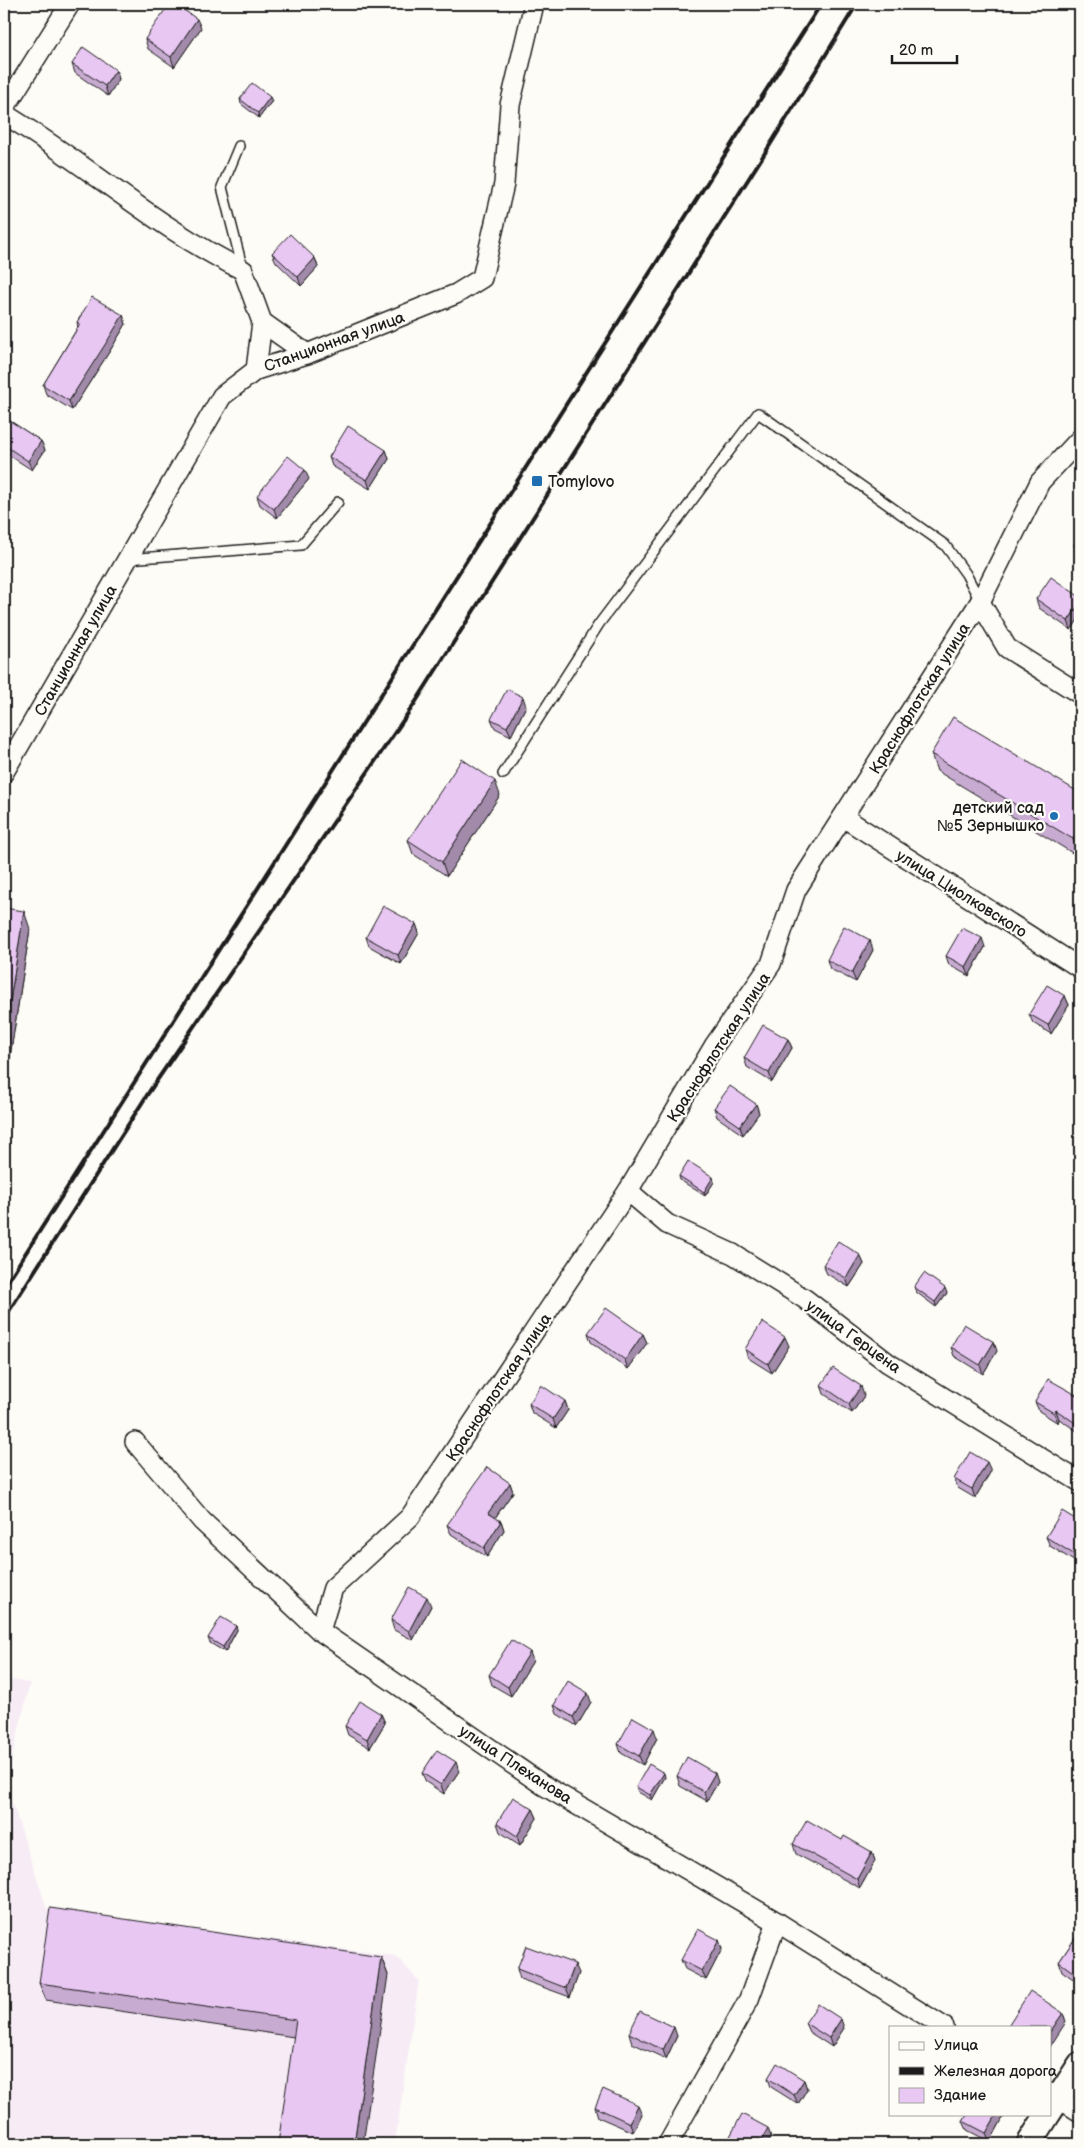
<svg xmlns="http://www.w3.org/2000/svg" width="1084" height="2148" font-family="'Balsamiq Sans',sans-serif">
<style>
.built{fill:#f7ecf6}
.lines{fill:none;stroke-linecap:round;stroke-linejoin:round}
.service-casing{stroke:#1c1c1c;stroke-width:12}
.minor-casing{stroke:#1c1c1c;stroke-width:22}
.tertiary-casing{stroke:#1c1c1c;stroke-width:28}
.service{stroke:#fdfcf7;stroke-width:9}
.minor{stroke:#fdfcf7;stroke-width:19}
.tertiary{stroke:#fdfcf7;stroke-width:24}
.rail{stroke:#1c1c1c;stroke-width:4}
.wall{fill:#c8abd1;stroke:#1c1c1c}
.shaded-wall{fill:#a28baa;stroke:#1c1c1c}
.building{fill:#e8c7f3;stroke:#1c1c1c}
.poi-dot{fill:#1f6fb2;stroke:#fdfcf7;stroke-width:2}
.labels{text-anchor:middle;stroke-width:4.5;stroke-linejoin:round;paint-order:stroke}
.street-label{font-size:16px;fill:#1c1c1c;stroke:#fdfcf7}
.poi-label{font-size:16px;fill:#1c1c1c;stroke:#fdfcf7;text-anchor:start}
</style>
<rect width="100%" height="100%" fill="#fdfcf7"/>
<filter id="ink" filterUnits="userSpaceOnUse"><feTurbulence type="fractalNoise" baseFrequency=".02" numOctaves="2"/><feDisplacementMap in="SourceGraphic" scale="10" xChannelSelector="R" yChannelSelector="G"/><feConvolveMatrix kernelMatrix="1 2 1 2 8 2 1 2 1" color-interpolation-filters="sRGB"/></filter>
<g filter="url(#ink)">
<path class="built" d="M4,1679L30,1683L6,1783L47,1909L396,1956L419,1981L395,2144H4Z"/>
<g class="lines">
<defs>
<g id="service">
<path d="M239,146L222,187L243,270"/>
<path d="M128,559L301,545L338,502"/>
<path d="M503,774L599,624L758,413L945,545L966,574L980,601"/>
</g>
<g id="minor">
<path d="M4,109L70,4"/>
<path d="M4,114C86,163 158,229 243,270L262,322L307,354"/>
<path d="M256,370L262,322"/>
<path d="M980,602L1007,648L1080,694"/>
<path d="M4,772L222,396L256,370L307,354L456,294L482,278L504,184L510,105L534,4"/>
<path d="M843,817L1080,968"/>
<path d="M628,1191L667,1224L733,1254L805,1299L888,1363L1080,1482"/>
<path d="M135,1442L202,1521L320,1631L543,1785L777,1922L944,2027"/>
<path d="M320,1631L333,1588L410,1517L628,1191L714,1046L771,964L796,890L980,602L1040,482L1080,439"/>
<path d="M1050,2093L1080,2112"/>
<path d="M668,2144L749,1999L777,1922"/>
</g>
<g id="tertiary">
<path d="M1050,2111L1080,2065"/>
<path d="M1029,2144L1048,2114"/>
</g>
</defs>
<use href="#service" class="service-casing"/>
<use href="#minor" class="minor-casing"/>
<use href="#tertiary" class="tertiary-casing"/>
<use href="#service" class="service"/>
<use href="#minor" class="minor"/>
<use href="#tertiary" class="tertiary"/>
<g class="rail">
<path d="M4,1287L821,4"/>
<path d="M4,1319L149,1092L415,703L770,145L857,4"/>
</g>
</g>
<g class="wall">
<path d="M201,28L174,67L148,49L145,39Z"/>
<path d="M72,64L116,70L119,79L108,96L75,73Z"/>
<path d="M240,99L272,101L259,118L241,104Z"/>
<path d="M272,253L315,258L318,267L301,286L276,262Z"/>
<path d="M123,315L126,324L111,349L72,410L46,394L43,385L78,327L77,322Z"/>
<path d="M4,417L41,441L45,450L32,470L4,452Z"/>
<path d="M386,450L389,459L370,489L332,466L329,457Z"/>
<path d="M309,479L277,518L260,505L257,496Z"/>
<path d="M1080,535V556L1077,554L1074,545Z"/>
<path d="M1080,597V617L1071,630L1039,608L1036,599Z"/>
<path d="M526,706L511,736L495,728L491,719Z"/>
<path d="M931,754L1080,793L1079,857L937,771Z"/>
<path d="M500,795L447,876L413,854L408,840Z"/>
<path d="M4,908L30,929L7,1076H4Z"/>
<path d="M416,924L419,933L401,964L369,946L366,937Z"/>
<path d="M985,947L969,976L949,965L946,956Z"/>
<path d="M873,950L856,982L830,969L827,960Z"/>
<path d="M1065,996L1069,1005L1051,1034L1033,1023L1029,1014Z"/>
<path d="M788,1039L792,1048L772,1082L747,1067L744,1058Z"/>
<path d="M756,1104L759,1113L743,1135L717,1117L714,1108Z"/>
<path d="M679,1176L714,1182L705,1196L680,1180Z"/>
<path d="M860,1255L864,1264L849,1287L827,1274L823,1265Z"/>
<path d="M914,1287L947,1293L936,1307L916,1292Z"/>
<path d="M588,1333L643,1334L647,1343L628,1369L591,1342Z"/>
<path d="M789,1346L772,1373L748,1358L745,1349Z"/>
<path d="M951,1347L997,1351L983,1374L954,1356Z"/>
<path d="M821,1385L864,1396L852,1413L824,1394Z"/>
<path d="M1080,1397V1433L1059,1419L1058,1423L1039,1411L1035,1402Z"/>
<path d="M565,1401L568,1410L556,1428L532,1413L529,1404Z"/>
<path d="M991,1471L975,1498L958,1488L954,1479Z"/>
<path d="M510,1483L513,1492L495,1518L501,1521L504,1530L487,1557L451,1534L447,1525Z"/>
<path d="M1080,1522V1565L1050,1546L1046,1537Z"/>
<path d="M431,1606L413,1640L394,1630L391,1620Z"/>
<path d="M236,1626L237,1630L225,1652L210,1643L208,1638Z"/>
<path d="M533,1661L511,1696L492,1685L489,1675Z"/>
<path d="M591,1702L577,1726L557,1714L554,1705Z"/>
<path d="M381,1714L385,1723L370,1748L348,1735L345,1726Z"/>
<path d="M657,1738L643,1765L621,1753L618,1744Z"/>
<path d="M459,1771L444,1794L426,1782L422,1773Z"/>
<path d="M677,1776L718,1782L707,1801L680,1786Z"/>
<path d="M665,1777L652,1800L638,1792L636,1787Z"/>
<path d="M533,1809L537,1818L520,1845L500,1832L497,1823Z"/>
<path d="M842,1840L872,1852L875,1861L860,1888L796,1854L793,1844Z"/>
<path d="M1080,1931V1984L1062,1971L1059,1962Z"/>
<path d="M719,1940L722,1949L706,1980L685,1969L681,1960Z"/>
<path d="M381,1957L388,1975L294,2037L46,2000L39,1983Z"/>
<path d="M517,1969L579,1973L570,1997L520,1979Z"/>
<path d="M805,2023L844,2028L832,2047L809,2032Z"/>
<path d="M629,2033L677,2036L666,2059L632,2043Z"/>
<path d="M768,2078L804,2080L807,2089L798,2104L771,2087Z"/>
<path d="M595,2107L642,2114L633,2132L598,2117Z"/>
<path d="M967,2114H1005L990,2142L967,2130L963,2121Z"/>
</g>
<g class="shaded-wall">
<path d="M197,19L201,28L174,67L171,57Z"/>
<path d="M116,70L119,79L108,96L105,86Z"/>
<path d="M270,97L272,101L259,118L258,113Z"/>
<path d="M4,235L7,242L4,247Z"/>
<path d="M315,258L318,267L301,286L298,277Z"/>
<path d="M123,315L126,324L111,349L72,410L69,401Z"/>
<path d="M41,441L45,450L32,470L28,461Z"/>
<path d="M386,450L389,459L370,489L367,480Z"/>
<path d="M305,470L309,479L277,518L274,509Z"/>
<path d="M1080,603V617L1071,630L1068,621Z"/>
<path d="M523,697L526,706L511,736L507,727Z"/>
<path d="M495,781L500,795L447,876L442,862Z"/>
<path d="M1080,826V855L1079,857L1073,839Z"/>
<path d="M24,911L30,929L7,1076L4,1067V1040Z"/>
<path d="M416,924L419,933L401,964L398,955Z"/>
<path d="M982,938L985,947L969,976L966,967Z"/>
<path d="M870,940L873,950L856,982L852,973Z"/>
<path d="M1065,996L1069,1005L1051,1034L1048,1025Z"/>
<path d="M788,1039L792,1048L772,1082L769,1073Z"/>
<path d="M756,1104L759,1113L743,1135L740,1126Z"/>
<path d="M713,1177L714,1182L705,1196L704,1192Z"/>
<path d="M860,1255L864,1264L849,1287L846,1278Z"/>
<path d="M945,1288L947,1293L936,1307L935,1302Z"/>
<path d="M643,1334L647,1343L628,1369L625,1360Z"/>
<path d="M785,1337L789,1346L772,1373L768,1364Z"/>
<path d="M994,1342L997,1351L983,1374L980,1365Z"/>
<path d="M861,1386L864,1396L852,1413L849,1404Z"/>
<path d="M565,1401L568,1410L556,1428L553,1419Z"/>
<path d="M1056,1410L1059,1419L1058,1423L1054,1413Z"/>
<path d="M987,1462L991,1471L975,1498L972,1489Z"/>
<path d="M510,1483L513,1492L492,1522L488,1513Z"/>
<path d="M501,1521L504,1530L487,1557L484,1548Z"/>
<path d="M427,1597L431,1606L413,1640L409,1631Z"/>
<path d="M236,1626L237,1630L225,1652L223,1647Z"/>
<path d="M530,1652L533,1661L511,1696L508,1687Z"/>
<path d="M588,1693L591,1702L577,1726L573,1717Z"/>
<path d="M381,1714L385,1723L370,1748L367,1739Z"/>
<path d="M654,1729L657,1738L643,1765L639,1756Z"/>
<path d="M456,1762L459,1771L444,1794L441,1785Z"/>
<path d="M664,1773L665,1777L652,1800L650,1795Z"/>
<path d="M715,1773L718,1782L707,1801L704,1792Z"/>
<path d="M533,1809L537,1818L520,1845L517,1836Z"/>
<path d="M872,1852L875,1861L860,1888L857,1879Z"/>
<path d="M719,1940L722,1949L706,1980L702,1971Z"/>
<path d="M381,1957L388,1975L363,2144H354Z"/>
<path d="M575,1964L579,1973L570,1997L566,1988Z"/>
<path d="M1063,2013L1066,2022L1050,2047V2032Z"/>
<path d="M841,2019L844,2028L832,2047L829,2038Z"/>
<path d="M674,2027L677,2036L666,2059L663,2050Z"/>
<path d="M804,2080L807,2089L798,2104L794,2095Z"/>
<path d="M638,2105L642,2114L633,2132L630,2123Z"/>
<path d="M997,2114H1005L990,2142L986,2133Z"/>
<path d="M768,2128L771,2137L767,2144H759Z"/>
</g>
<g class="building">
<path d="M169,4H175L197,19L171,57L145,39Z"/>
<path d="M83,47L116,70L105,86L72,64Z"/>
<path d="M252,83L270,97L258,113L240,99Z"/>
<path d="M290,234L315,258L298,277L272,253Z"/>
<path d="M92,297L123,315L108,340L69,401L43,385L80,324L77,322Z"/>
<path d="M4,417L41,441L28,461L4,445Z"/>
<path d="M348,426L386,450L367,480L329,457Z"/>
<path d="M288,456L305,470L274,509L257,496Z"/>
<path d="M1080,535V549L1074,545Z"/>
<path d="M1051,577L1080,597V603L1068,621L1036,599Z"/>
<path d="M507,689L523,697L507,727L491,719Z"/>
<path d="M953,717L1080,793V826L1073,839L931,754Z"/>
<path d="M462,759L495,781L442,862L408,840Z"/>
<path d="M383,906L416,924L398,955L366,937Z"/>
<path d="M4,908L24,911L4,1040Z"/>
<path d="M844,926L870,940L852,973L827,960Z"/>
<path d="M962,928L982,938L966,967L946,956Z"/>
<path d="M1047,985L1065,996L1048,1025L1029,1014Z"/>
<path d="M763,1025L788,1039L769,1073L744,1058Z"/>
<path d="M730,1086L756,1104L740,1126L714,1108Z"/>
<path d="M688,1161L713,1177L704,1192L679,1176Z"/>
<path d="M838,1241L860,1255L846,1278L823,1265Z"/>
<path d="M924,1273L945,1288L935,1302L914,1287Z"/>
<path d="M606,1308L643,1334L625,1360L588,1333Z"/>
<path d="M762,1322L785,1337L768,1364L745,1349Z"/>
<path d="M964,1324L994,1342L980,1365L951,1347Z"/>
<path d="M833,1368L861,1386L849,1404L821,1385Z"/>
<path d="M1048,1379L1080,1397V1426L1056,1410L1054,1413L1035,1402Z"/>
<path d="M541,1385L565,1401L553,1419L529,1404Z"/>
<path d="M970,1452L987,1462L972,1489L954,1479Z"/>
<path d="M487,1467L510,1483L488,1513L501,1521L484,1548L447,1525Z"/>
<path d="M1062,1511L1080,1522L1079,1526H1080V1558L1046,1537Z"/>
<path d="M409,1587L427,1597L409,1631L391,1620Z"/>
<path d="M221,1617L236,1626L223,1647L208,1638Z"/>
<path d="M511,1640L530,1652L508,1687L489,1675Z"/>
<path d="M568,1681L588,1693L573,1717L554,1705Z"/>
<path d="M360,1701L381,1714L367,1739L345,1726Z"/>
<path d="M633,1717L654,1729L639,1756L618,1744Z"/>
<path d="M437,1750L456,1762L441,1785L422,1773Z"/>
<path d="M687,1757L715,1773L704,1792L677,1776Z"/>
<path d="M649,1764L664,1773L650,1795L636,1787Z"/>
<path d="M513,1797L533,1809L517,1836L497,1823Z"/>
<path d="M807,1820L842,1840L844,1836L872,1852L857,1879L793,1844Z"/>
<path d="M50,1908L381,1957L354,2144H278L296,2020L39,1983Z"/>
<path d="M698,1929L719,1940L702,1971L681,1960Z"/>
<path d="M1080,1931V1977L1059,1962Z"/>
<path d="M526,1946L575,1964L566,1988L517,1969Z"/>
<path d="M1030,1991L1063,2013L1050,2032V2027H1007Z"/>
<path d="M818,2004L841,2019L829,2038L805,2023Z"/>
<path d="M640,2011L674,2027L663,2050L629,2033Z"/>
<path d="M777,2063L804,2080L794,2095L768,2078Z"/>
<path d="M603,2089L638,2105L630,2123L595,2107Z"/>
<path d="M742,2114L768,2128L759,2144H730L727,2142Z"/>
<path d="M967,2114H997L986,2133L963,2121Z"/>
</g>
</g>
<g class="poi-dot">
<rect x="531" y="475" width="12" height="12" rx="2.5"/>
<circle cx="1054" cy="816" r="5"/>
</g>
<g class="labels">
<g class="street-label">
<text transform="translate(334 341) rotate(-20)" y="6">Станционная улица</text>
<text transform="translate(75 650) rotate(-60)" y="6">Станционная улица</text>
<text transform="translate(919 698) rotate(-58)" y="6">Краснофлотская улица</text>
<text transform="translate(962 893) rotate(32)" y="6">улица Циолковского</text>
<text transform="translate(718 1047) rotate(-57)" y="6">Краснофлотская улица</text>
<text transform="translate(854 1336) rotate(36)" y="6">улица Герцена</text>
<text transform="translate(498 1387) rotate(-56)" y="6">Краснофлотская улица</text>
<text transform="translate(516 1764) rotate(33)" y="6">улица Плеханова</text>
</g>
<g class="poi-label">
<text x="548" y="487">Tomylovo</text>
<text x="1044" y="813" text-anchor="end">детский сад<tspan x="1044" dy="18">№5 Зернышко</tspan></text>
</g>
</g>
<rect width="1084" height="2148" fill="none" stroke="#fdfcf7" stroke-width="20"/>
<rect x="10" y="10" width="1064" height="2128" fill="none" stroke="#1c1c1c" stroke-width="2" filter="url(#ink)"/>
<rect x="889" y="2026" width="162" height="90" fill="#fdfcf7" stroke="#a3a29f"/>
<rect x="899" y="2042" width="25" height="8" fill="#fdfcf7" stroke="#a3a29f"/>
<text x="934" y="2050" font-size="15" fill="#1c1c1c">Улица</text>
<rect x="899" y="2067" width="25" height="8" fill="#1c1c1c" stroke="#a3a29f"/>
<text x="934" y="2076" font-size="15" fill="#1c1c1c">Железная дорога</text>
<rect x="899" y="2088" width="25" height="15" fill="#e8c7f3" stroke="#a3a29f"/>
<text x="934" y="2100" font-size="15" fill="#1c1c1c">Здание</text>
<path d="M892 55v8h65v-8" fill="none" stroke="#1c1c1c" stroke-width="2.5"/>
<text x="899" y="55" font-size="15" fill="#1c1c1c" stroke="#fdfcf7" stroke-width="4" paint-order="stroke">20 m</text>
</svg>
